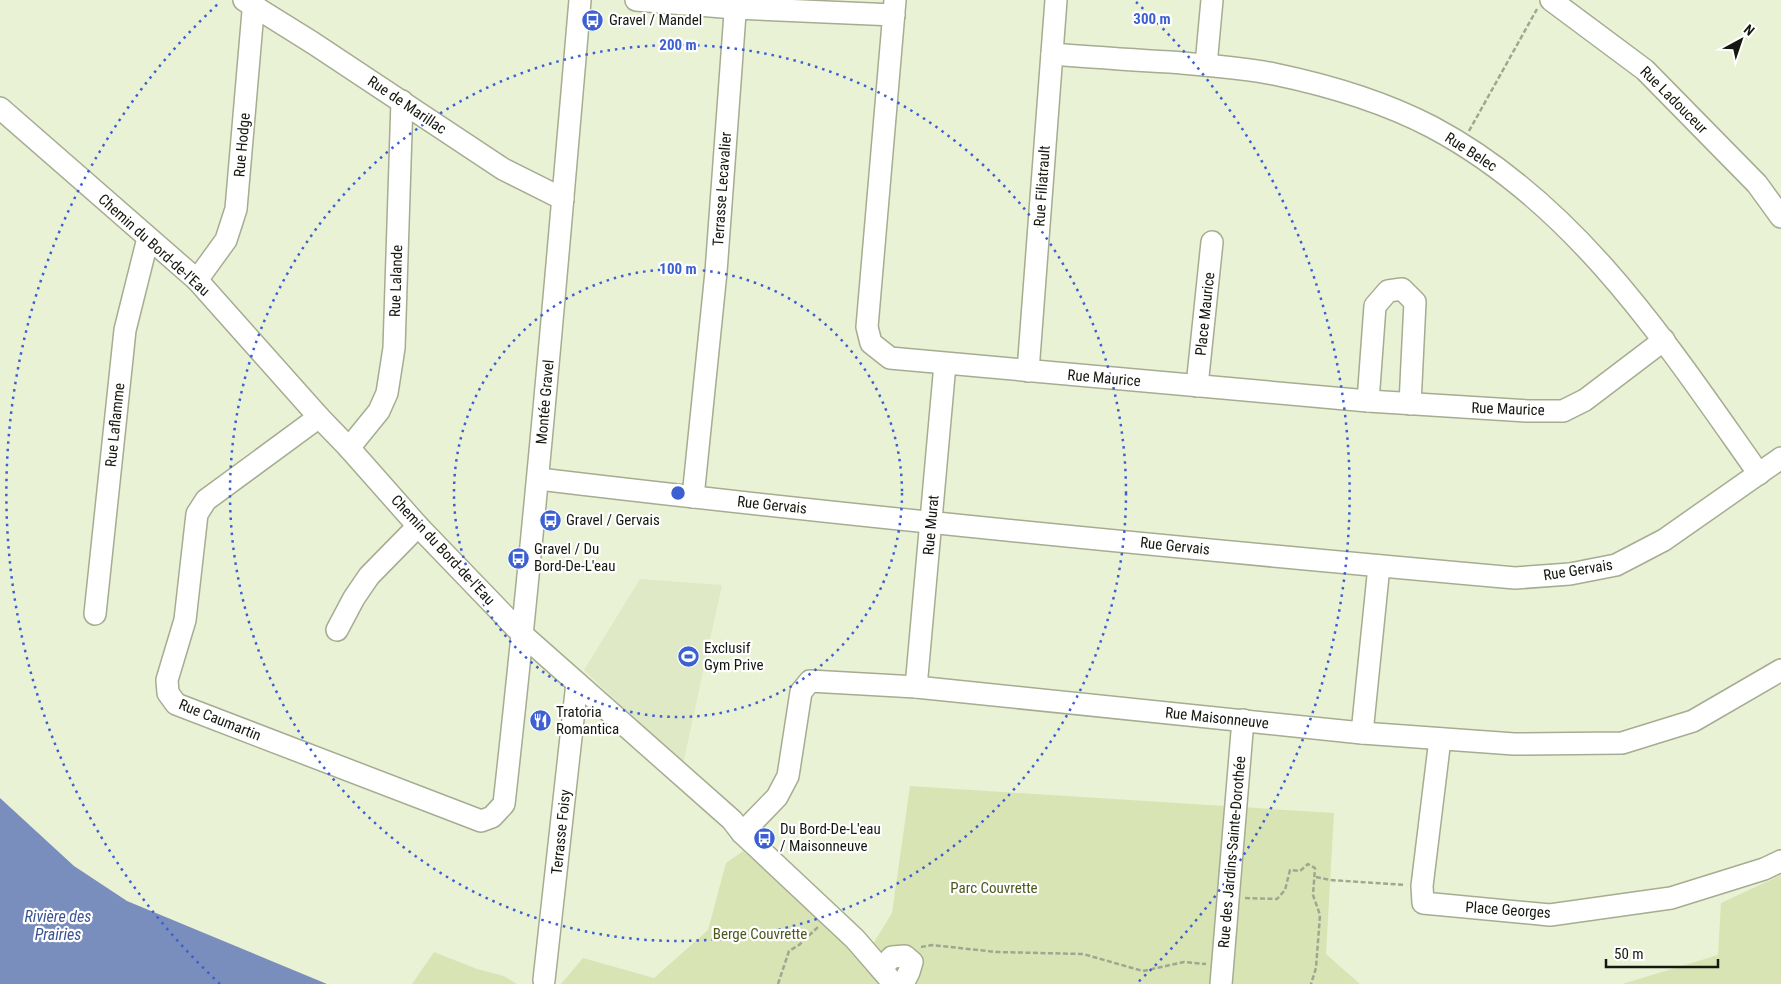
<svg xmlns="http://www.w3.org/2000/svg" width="1781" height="984" font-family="'Roboto Condensed',sans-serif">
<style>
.built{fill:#e0e9c5}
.green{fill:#d8e4b4}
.water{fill:#7a8ebd}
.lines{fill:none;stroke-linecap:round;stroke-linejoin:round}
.minor-casing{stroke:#a5ac91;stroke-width:24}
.path{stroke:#a0a790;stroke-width:2.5;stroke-dasharray:5 2.5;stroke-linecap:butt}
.minor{stroke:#fff;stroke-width:21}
.ring{fill:none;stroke:#3c60d2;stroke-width:2.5;stroke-dasharray:2.5 5}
.labels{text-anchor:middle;stroke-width:4.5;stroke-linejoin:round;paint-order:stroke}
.poi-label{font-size:15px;fill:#15180e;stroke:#fff;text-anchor:start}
.street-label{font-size:15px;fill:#15180e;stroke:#fff}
.park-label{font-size:15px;fill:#4d581c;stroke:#fff}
.water-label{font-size:16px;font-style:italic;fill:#3b5290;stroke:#fff}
.centre{fill:#3c60d2;stroke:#fff;stroke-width:2.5}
.ring-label{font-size:15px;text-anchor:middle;font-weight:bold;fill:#3c60d2;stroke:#fff;stroke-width:4.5;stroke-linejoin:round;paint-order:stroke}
</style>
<rect width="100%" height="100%" fill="#eaf2d5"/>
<path class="built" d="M640,579L722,585L683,764L584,670Z"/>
<g class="green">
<path d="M910,786L1334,813L1326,954L1360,984H905L873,944L892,913Z"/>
<path d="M743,851C791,892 841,935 881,984H561L583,958L654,978L708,930L726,863Z"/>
<path d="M1781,875V984H1622L1718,955L1721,903Z"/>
<path d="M434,952L477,969L504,976L517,984H412Z"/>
</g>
<path class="water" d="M0,798L74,866L127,901L327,984H0Z"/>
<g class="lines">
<defs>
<g id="minor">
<path d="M244,0L313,43L503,169L563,199"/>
<path d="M636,0L735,8L894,15"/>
<path d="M895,0L867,327L871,343L890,358L1368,401L1528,411H1563L1585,400L1664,340"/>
<path d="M1551,0L1645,70L1757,184L1781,217"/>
<path d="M1052,54C1091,57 1131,60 1170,62C1205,65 1240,67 1274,74C1327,85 1384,102 1432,127C1577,204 1667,344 1759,474"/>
<path d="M1206,65L1212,0"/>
<path d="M0,108L197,280L319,417L349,448L418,526L523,635L732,820L742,833L855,939L894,984"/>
<path d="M197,280L226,240L236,209L254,0"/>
<path d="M1028,371L1056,0"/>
<path d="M1197,386L1212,242"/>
<path d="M1368,401L1375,306L1388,291L1402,289L1415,302L1410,404"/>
<path d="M319,417L206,500L197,514L185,620L167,680L168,693L176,704L481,821L492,817L504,804C534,536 557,268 580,0"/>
<path d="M349,448L379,411L387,393L394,348L402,101"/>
<path d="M539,479C863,518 1189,549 1515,578L1570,574L1616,565L1664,540L1781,458"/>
<path d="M693,497L716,272L736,0"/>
<path d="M95,614L125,330L148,238"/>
<path d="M337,630L354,598L369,576L418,526"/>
<path d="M916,687L945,364"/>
<path d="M1362,733L1379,566"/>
<path d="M1440,739L1422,886L1423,903L1550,915L1671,898L1764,869L1781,861"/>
<path d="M742,833L777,797L788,776L801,692L810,681L916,687L1362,733L1514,744L1622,743L1693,721L1781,670"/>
<path d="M881,969L892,957L905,956L912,962L909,972L903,984"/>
<path d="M544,980L577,683"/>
<path d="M1221,984L1243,720"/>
</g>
</defs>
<use href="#minor" class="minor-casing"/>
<g class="path">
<path d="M1469,131L1537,9"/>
<path d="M1316,877L1330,880L1405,885"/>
<path d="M1245,898L1277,899L1285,890L1290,870L1300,871L1308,864L1315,868L1313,895L1320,915L1316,968L1311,984"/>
<path d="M921,947L932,945L996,952L1083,954L1143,971L1184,962L1206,964"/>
<path d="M778,984L789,951L799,945L818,927"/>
</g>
<use href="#minor" class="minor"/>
</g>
<g class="ring">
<circle cx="678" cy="493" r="224"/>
<circle cx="678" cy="493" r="448"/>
<path d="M220 984A671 671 0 0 1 220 2M1136 2A671 671 0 0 1 1136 984"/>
</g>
<defs>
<symbol id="bus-disc" viewBox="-11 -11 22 22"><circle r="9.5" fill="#3c60d2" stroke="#fff"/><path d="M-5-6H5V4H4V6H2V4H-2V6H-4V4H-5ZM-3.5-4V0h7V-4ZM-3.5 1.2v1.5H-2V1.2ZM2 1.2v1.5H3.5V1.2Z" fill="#fff"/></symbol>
<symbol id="stadium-disc" viewBox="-11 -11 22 22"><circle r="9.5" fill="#3c60d2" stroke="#fff"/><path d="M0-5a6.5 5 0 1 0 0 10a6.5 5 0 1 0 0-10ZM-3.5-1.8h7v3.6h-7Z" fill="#fff"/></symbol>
<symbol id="restaurant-disc" viewBox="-11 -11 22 22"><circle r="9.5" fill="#3c60d2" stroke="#fff"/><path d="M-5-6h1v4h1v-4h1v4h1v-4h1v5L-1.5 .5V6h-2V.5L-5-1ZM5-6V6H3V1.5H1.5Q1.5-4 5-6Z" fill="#fff"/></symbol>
</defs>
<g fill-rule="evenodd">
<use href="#bus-disc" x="580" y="8" width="25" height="25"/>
<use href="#bus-disc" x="538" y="508" width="25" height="25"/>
<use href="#bus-disc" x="506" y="546" width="25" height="25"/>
<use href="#stadium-disc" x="676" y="644" width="25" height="25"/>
<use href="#restaurant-disc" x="528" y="708" width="25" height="25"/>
<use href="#bus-disc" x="752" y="826" width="25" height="25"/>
</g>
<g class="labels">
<g class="poi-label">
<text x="609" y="25">Gravel / Mandel</text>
<text x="566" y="525">Gravel / Gervais</text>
<text x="534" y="554">Gravel / Du<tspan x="534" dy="17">Bord-De-L'eau</tspan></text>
<text x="704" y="653">Exclusif<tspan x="704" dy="17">Gym Prive</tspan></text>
<text x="556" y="717">Tratoria<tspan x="556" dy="17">Romantica</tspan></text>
<text x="780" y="834">Du Bord-De-L'eau<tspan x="780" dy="17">/ Maisonneuve</tspan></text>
</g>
<g class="street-label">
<text transform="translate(1674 100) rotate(45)" y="5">Rue Ladouceur</text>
<text transform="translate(407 105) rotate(34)" y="5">Rue de Marillac</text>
<text transform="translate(242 145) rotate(-85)" y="5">Rue Hodge</text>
<text transform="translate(1471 152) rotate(33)" y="5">Rue Belec</text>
<text transform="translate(1042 186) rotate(-86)" y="5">Rue Filiatrault</text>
<text transform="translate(722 189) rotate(-86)" y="5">Terrasse Lecavalier</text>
<text transform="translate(154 245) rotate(42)" y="5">Chemin du Bord-de-l'Eau</text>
<text transform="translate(396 281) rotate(-88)" y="5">Rue Lalande</text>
<text transform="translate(1205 314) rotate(-84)" y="5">Place Maurice</text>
<text transform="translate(1104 378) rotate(5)" y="5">Rue Maurice</text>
<text transform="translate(545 402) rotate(-85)" y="5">Montée Gravel</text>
<text transform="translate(1508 409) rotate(2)" y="5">Rue Maurice</text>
<text transform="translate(115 425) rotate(-84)" y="5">Rue Laflamme</text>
<text transform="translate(772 505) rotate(6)" y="5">Rue Gervais</text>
<text transform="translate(931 525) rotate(-85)" y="5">Rue Murat</text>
<text transform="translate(1175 546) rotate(6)" y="5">Rue Gervais</text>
<text transform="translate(443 550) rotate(47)" y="5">Chemin du Bord-de-l'Eau</text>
<text transform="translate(1578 570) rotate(-9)" y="5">Rue Gervais</text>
<text transform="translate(1217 718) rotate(6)" y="5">Rue Maisonneuve</text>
<text transform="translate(220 720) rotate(22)" y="5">Rue Caumartin</text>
<text transform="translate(561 832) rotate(-84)" y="5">Terrasse Foisy</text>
<text transform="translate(1232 852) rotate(-85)" y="5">Rue des Jardins-Sainte-Dorothée</text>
<text transform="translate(1508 910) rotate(4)" y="5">Place Georges</text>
</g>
<g class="park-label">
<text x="994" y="893">Parc Couvrette</text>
<text x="760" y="939">Berge Couvrette</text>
</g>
<g class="water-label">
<text x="58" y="922">Rivière des<tspan x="58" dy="18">Prairies</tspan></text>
</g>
</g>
<circle cx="678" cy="493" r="8" class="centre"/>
<g class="ring-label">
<text x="1152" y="24">300 m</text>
<text x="678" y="50">200 m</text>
<text x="678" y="274">100 m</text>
</g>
<g transform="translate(1741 40) rotate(40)" stroke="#ffffff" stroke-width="4" paint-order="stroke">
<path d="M0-4L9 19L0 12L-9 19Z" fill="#15180e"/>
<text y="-8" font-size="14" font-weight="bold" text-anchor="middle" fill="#15180e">N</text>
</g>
<path d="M1606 959v8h112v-8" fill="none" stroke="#15180e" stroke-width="2.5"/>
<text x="1614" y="959" font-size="15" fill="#15180e" stroke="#ffffff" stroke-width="4" paint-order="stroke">50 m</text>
</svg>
